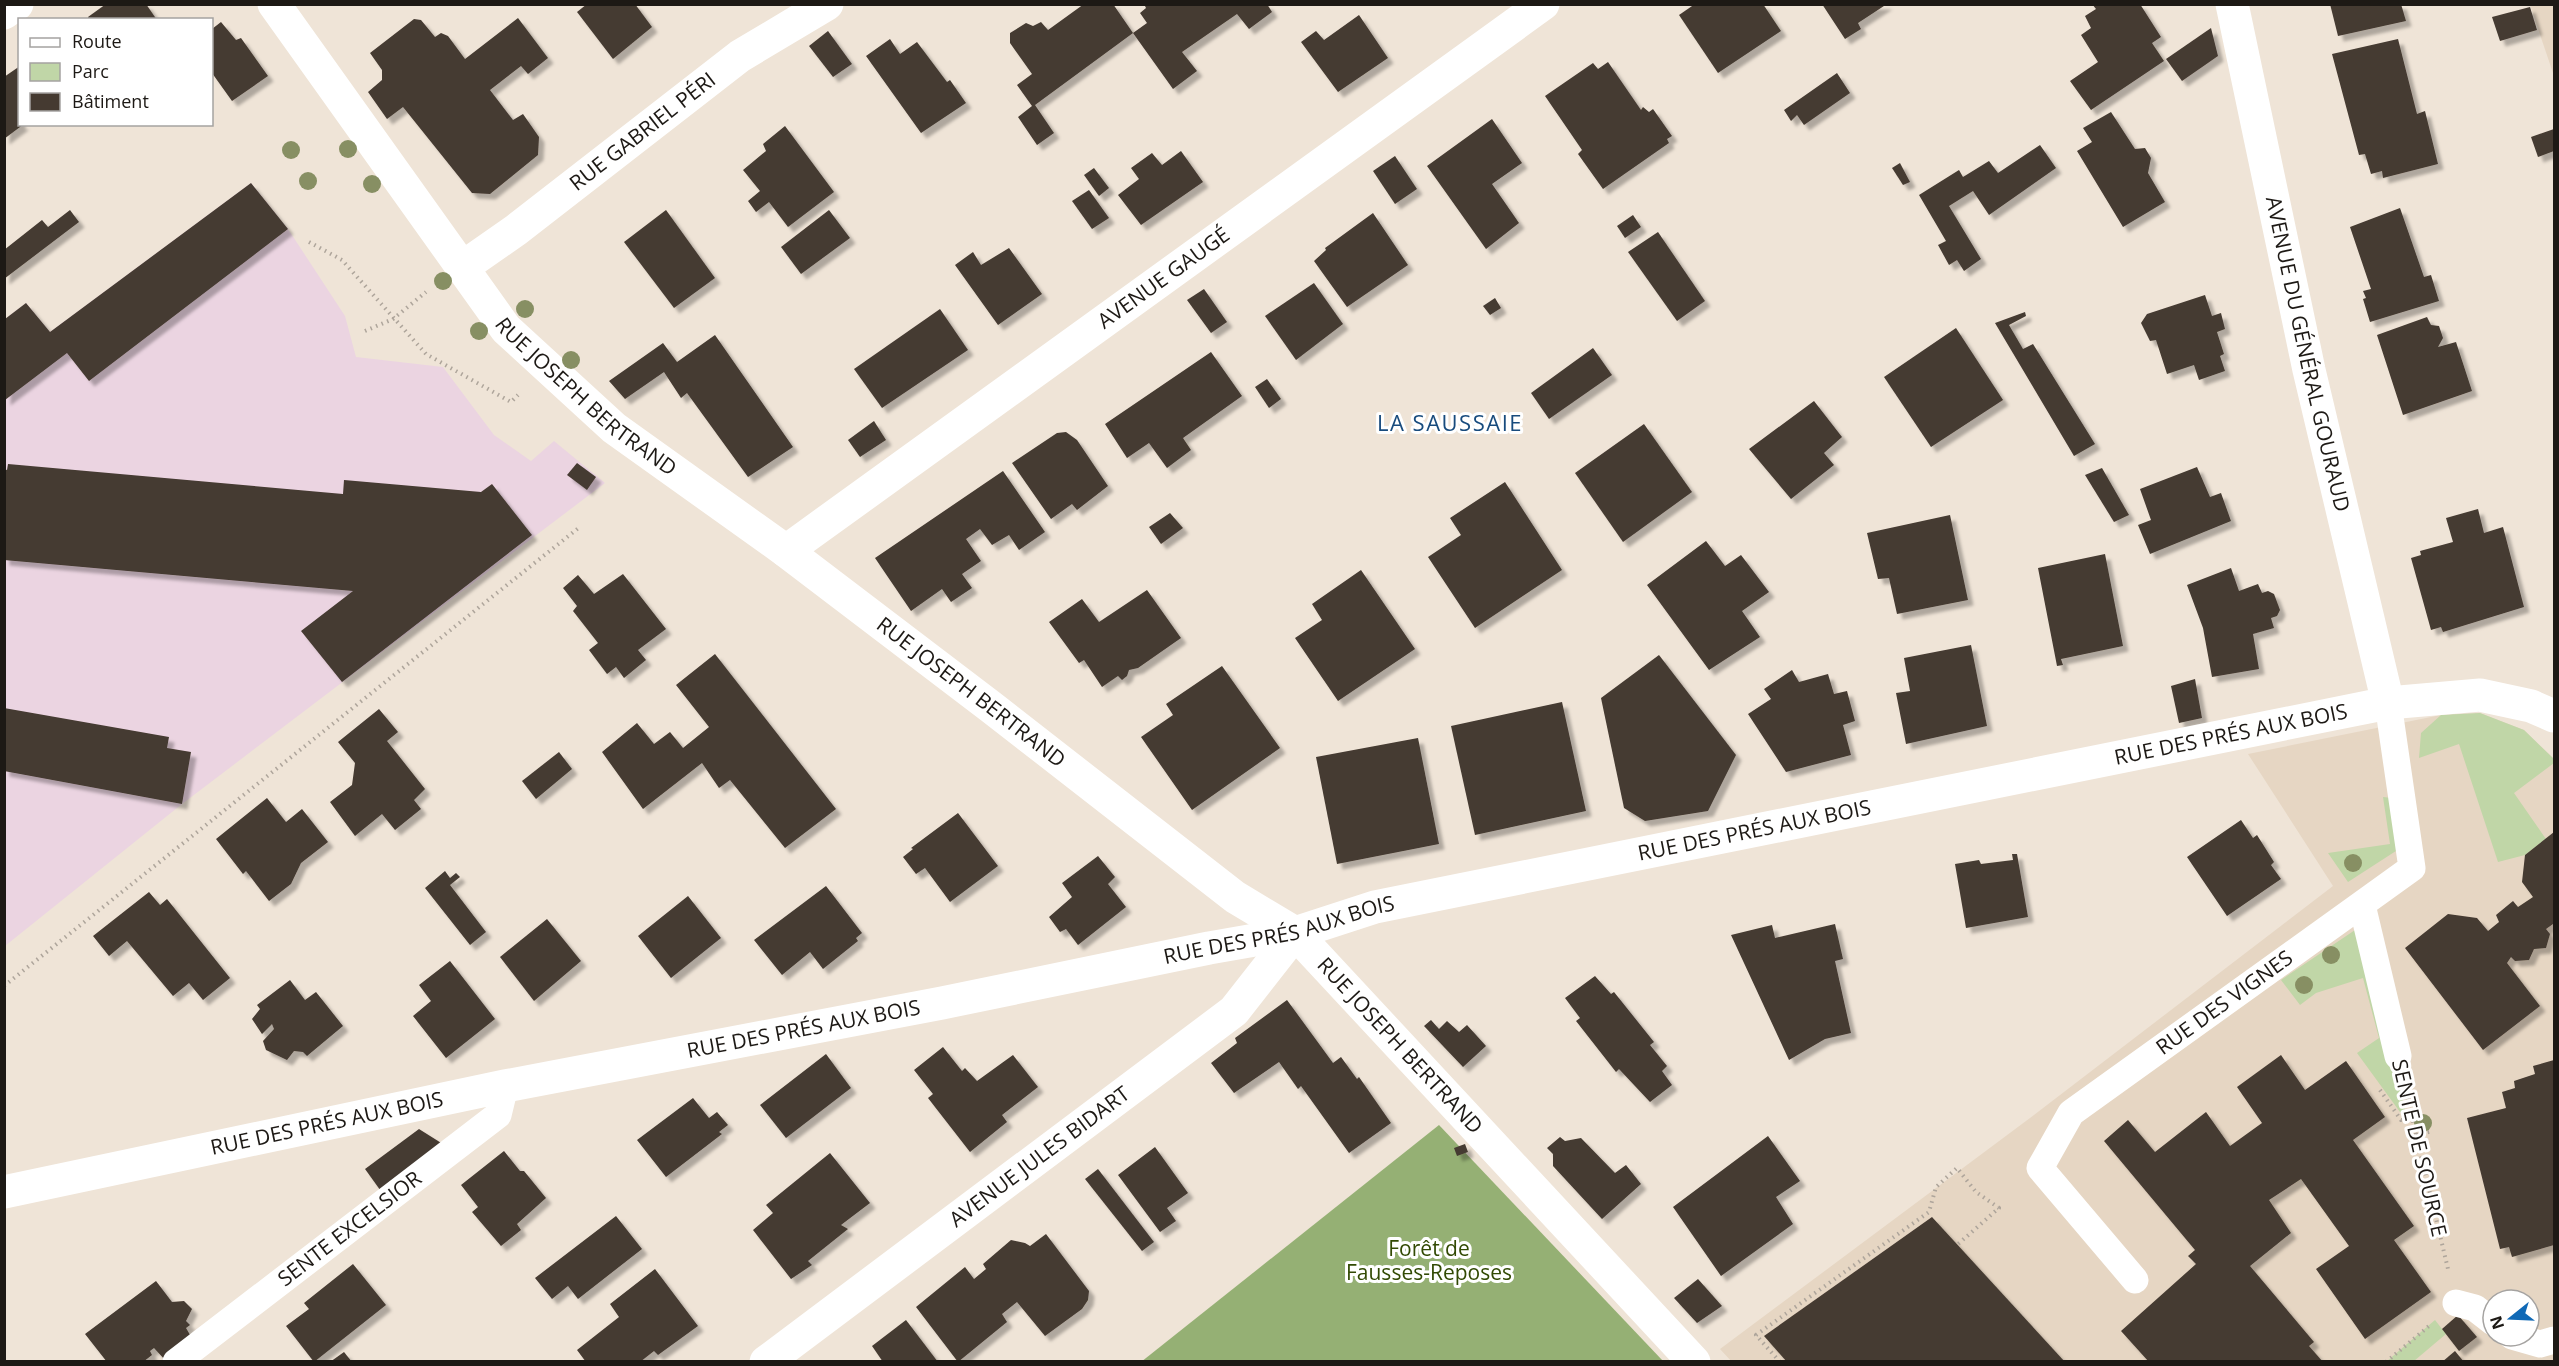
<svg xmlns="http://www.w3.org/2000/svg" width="2559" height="1366" font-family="'Open Sans',sans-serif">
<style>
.built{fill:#e6d6c3;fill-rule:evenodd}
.education{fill:#ebd4e1}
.green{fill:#c0d6a7}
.forest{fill:#95b074}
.building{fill:#453a31;filter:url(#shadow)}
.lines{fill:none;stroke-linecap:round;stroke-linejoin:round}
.path{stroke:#aea59b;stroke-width:4;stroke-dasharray:1.5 4.5;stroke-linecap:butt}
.lane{stroke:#fff;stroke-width:27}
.street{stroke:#fff;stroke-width:33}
.tree{fill:#878f63}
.labels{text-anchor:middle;stroke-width:6;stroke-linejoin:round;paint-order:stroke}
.street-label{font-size:21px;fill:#1d1915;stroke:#fff}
.park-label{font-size:21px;fill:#324a04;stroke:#fff}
.neighbourhood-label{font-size:22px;letter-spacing:1.5px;fill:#184b7d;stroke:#fff}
</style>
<defs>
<filter id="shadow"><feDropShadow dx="5.5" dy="5.5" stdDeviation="1.5" flood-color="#0004"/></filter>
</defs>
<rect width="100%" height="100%" fill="#efe4d7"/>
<g class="built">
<path d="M2530,5H2554V76Z"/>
<path d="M2480,713L2524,730L2554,759V1361L1732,1362L1720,1349L2030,1118L2333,886L2248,754L2441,715ZM2493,1300H2529V1336H2493Z"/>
</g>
<path class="education" d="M251,183L288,229L345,316L356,357L443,367L494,435L531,461L554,441L605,483L182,804L5,946V319L26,303L50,332Z"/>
<g class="green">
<path d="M2480,713L2524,730L2554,759V763L2514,793L2546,839L2525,855L2498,862L2459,744L2419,758L2421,733L2441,715Z"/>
<path d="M2383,797L2392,798L2399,849L2348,882L2328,853L2390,844Z"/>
<path d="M2358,928L2406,1113L2400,1112L2357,1053L2379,1038L2363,978L2316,993L2300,1005L2281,980Z"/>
<path d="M2435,1320L2446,1334L2414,1361L2386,1362Z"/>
</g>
<path class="forest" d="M1439,1125L1663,1361L1141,1362Z"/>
<g class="building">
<path d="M106,4H146L157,20H89L88,17Z"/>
<path d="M587,4H635L652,27L613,59L577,12Z"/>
<path d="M1084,4H1113L1133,33L1035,105L1054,133L1037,145L1018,117L1032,106L1017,85L1032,74L1010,43V33L1026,23L1033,26L1041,22L1048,30Z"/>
<path d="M1144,4H1267L1272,12L1249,29L1237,14L1182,52L1197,71L1173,89L1133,33L1147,23L1140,13L1146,8Z"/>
<path d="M1695,4H1763L1781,31L1718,73L1679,15Z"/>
<path d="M1822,4H1887L1858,23L1861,29L1845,39Z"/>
<path d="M2092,4H2140L2161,37L2152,43L2164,61L2091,110L2070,81L2098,62L2081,35L2091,28L2085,16L2096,9Z"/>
<path d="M2330,4H2401L2406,21L2338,36Z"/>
<path d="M2530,7L2537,30L2500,41L2492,17Z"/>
<path d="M1359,15L1388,58L1338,92L1301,42L1316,31L1324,40Z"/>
<path d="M518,18L548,58L528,74L521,66L490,90L513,120L523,114L539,137L538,155L490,194L472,193L403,107L387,119L368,92L382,80V70L370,53L414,19L421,20L435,37L441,33L448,36L465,59Z"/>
<path d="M221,22L236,40L241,38L268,76L232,101L212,73V29Z"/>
<path d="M2211,28L2218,56L2182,81L2166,59Z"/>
<path d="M828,31L852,64L833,77L809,46Z"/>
<path d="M890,39L900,54L917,42L947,82L950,80L966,103L921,133L866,56Z"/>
<path d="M2398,39L2417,114L2425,111L2438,164L2383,178L2382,171L2371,174L2365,154L2359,155L2332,54Z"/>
<path d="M1608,62L1641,110L1643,107L1649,112L1653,109L1672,136L1667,139L1669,143L1603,189L1578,154L1582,150L1545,96L1593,63L1598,69Z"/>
<path d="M20,66V124H24L4,139V77Z"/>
<path d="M1837,73L1850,93L1804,125L1797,115L1791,121L1784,110Z"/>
<path d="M2111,112L2135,149L2145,148L2151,158L2148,173L2165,202L2123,227L2077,151L2092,142L2083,128Z"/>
<path d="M1492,119L1522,163L1492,184L1519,223L1486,249L1427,166Z"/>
<path d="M785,126L834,192L788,227L769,202L756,212L748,201L760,191L743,170L766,151L763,144Z"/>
<path d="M2554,129V151L2538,157L2531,137Z"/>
<path d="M2040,145L2056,168L1989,215L1973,191L1949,206L1981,259L1964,271L1957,260L1949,265L1938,245L1946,241L1919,195L1959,170L1963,177L1989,161L1998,173Z"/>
<path d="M1181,151L1203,182L1141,225L1118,195L1139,179L1131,168L1152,153L1162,165Z"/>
<path d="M1395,156L1417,189L1395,204L1373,171Z"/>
<path d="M1900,163L1910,182L1903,185L1892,168Z"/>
<path d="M1094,168L1109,188L1099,196L1084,175Z"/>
<path d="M251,183L288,229L89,381L67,353L5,400V319L26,303L50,332Z"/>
<path d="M1089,190L1109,218L1092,229L1072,201Z"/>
<path d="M2400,208L2424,277L2431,275L2439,301L2370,322L2363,299L2366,298L2363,291L2371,289L2350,227Z"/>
<path d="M70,210L79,222L4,279V250L42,220L48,227Z"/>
<path d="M666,210L715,278L674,308L624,242Z"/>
<path d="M829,210L850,238L801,274L781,247Z"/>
<path d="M1373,213L1408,265L1347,307L1314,261L1326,250L1325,248Z"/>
<path d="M1633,215L1641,227L1625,238L1617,226Z"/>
<path d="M1658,232L1705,301L1677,321L1628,252Z"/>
<path d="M1009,248L1042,294L998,325L955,265L973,252L981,265Z"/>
<path d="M1314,283L1343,324L1296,360L1265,316Z"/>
<path d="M1204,289L1227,322L1211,333L1187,300Z"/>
<path d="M2205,295L2212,316L2221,313L2225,329L2217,332L2224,354L2220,356L2225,371L2199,380L2194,365L2167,374L2156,340L2150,341L2141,323L2147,314Z"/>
<path d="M1495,298L1501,308L1490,315L1483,306Z"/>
<path d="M940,309L968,350L882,408L854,369Z"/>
<path d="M2025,312L2026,316L2009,325L2023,349L2033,344L2095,444L2074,456L1995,323Z"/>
<path d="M2427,317L2431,325L2439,326L2443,338L2438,347L2456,342L2472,391L2403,415L2377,335Z"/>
<path d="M1956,328L2003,400L1931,447L1884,377Z"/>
<path d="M715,335L793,447L748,477L687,393L681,398L664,372L625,399L609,381L663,343L677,362Z"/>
<path d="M1593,348L1612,375L1549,419L1531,393Z"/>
<path d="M1211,352L1242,396L1183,438L1191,450L1167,468L1149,443L1127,458L1105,424Z"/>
<path d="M1267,379L1281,399L1269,408L1255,387Z"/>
<path d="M1814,401L1842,437L1824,453L1834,465L1791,499L1749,449Z"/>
<path d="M874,421L886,440L860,457L848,440Z"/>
<path d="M1644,424L1692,492L1623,542L1575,473Z"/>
<path d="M1066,432L1077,440L1108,486L1077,510L1072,504L1051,519L1012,463L1057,433Z"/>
<path d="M577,463L596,477L587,490L567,475Z"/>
<path d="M8,464L343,494L344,480L481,492L492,484L532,535L342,682L301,631L353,591L4,560V469L7,470Z"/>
<path d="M2197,467L2210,497L2221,493L2231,521L2150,554L2138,525L2151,520L2140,489Z"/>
<path d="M2102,468L2129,515L2114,522L2085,475Z"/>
<path d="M1003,471L1045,532L1019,550L1009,535L992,545L980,529L966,539L981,561L962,574L972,588L951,602L942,589L911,611L875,558Z"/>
<path d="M1505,482L1562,570L1475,628L1428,557L1461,535L1450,518Z"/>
<path d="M2478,509L2484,533L2503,527L2524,607L2443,632L2441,627L2431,630L2411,558L2421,555L2420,551L2453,542L2446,518Z"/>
<path d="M1170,513L1183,528L1161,544L1149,527Z"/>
<path d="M1950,515L1968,600L1897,614L1889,578L1878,579L1867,533Z"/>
<path d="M1706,541L1725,566L1741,555L1769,592L1742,611L1760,637L1709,670L1647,585Z"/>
<path d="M2105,554L2123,646L2061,659L2063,665L2057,666L2038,568Z"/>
<path d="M2231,568L2239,591L2258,584L2262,593L2268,591L2274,594L2280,610L2277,616L2271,618L2274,628L2253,634L2259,669L2212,677L2203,628L2187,585Z"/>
<path d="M1361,570L1415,649L1338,701L1295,638L1322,620L1312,604Z"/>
<path d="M623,574L666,629L638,650L646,660L624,678L616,667L607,674L589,650L598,643L573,611L577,606L563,588L578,575L594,594Z"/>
<path d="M1147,590L1181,638L1138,668L1129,670L1127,676L1122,680L1118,676L1102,687L1084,660L1079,663L1049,622L1082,599L1099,622Z"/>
<path d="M1971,645L1987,726L1906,744L1896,693L1910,691L1904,658Z"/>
<path d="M715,654L836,809L785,848L730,780L719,788L702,763L643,809L602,752L637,723L654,744L670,732L683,748L709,727L676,685Z"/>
<path d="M1659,655L1736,755L1708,811L1645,821L1624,808L1601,698Z"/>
<path d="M1222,666L1280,748L1192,810L1141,737L1173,715L1166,704Z"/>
<path d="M1792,670L1799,682L1828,674L1834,694L1847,691L1855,721L1843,725L1851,755L1786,772L1748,714L1771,699L1764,689Z"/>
<path d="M2195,679L2202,718L2179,723L2171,686Z"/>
<path d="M1562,702L1586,811L1475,835L1451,726Z"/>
<path d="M4,708L169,737L167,748L191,752L182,804L4,771Z"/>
<path d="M379,709L398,732L387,741L425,789L414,800L421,809L395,830L382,814L355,836L330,802L352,785L355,763L338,742Z"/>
<path d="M1418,738L1439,844L1337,864L1316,757Z"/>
<path d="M559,752L572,769L536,799L522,781Z"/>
<path d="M267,798L286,822L302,809L328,842L301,863L291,884L269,901L246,871L243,874L216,839Z"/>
<path d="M958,813L998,866L950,902L925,868L916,874L903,857L913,849L911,848Z"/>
<path d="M2241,820L2253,838L2257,835L2274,862L2271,865L2281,879L2227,916L2187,857Z"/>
<path d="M2554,832V926L2553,924L2546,929L2550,934L2546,948L2534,949L2529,960L2515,961L2511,957L2507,963L2540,1006L2483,1050L2405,948L2448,914L2477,918L2488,931L2499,922L2496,915L2513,901L2518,907L2533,897L2522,882L2525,855Z"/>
<path d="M2012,854H2017L2028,917L1966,928L1955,864L1979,860L1981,864L2013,860Z"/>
<path d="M1098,856L1115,877L1108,884L1126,907L1078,945L1066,929L1060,932L1049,917L1072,897L1062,883Z"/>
<path d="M445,871L450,878L456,873L460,877L450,885L486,932L470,945L425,888Z"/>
<path d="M826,886L862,933L856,938L858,941L823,969L810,952L782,975L754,940Z"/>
<path d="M149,892L160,905L167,899L230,978L203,1000L189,983L173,996L127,941L109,956L93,936Z"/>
<path d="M688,896L721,938L671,978L638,936Z"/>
<path d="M547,919L581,961L534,1001L500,957Z"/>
<path d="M1835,924L1843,959L1835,961L1851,1033L1825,1039L1789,1060L1731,935L1772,925L1775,938Z"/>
<path d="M450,961L495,1019L446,1058L413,1016L431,1001L419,985Z"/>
<path d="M1595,976L1611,994L1614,992L1654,1042L1650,1045L1667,1066L1662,1071L1672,1085L1650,1102L1619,1069L1616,1072L1576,1021L1580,1018L1565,998Z"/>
<path d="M290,980L305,1000L316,992L343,1026L307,1056L303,1052L294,1051L287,1060L266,1050L263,1041L274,1029L272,1024L262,1034L252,1019L260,1009L257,1005Z"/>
<path d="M1287,1000L1333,1063L1341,1057L1357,1079L1359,1077L1391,1123L1349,1153L1301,1086L1298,1089L1279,1062L1234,1093L1211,1063L1237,1043L1235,1038Z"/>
<path d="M1431,1020L1439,1029L1447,1021L1459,1032L1467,1025L1486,1046L1463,1067L1424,1026Z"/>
<path d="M943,1047L962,1071L965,1068L977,1081L1013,1055L1038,1087L1002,1115L1007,1122L970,1152L928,1098L933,1094L914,1070Z"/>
<path d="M826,1054L851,1088L786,1138L760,1105Z"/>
<path d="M2281,1055L2305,1090L2346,1061L2385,1117L2353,1140L2414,1226L2394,1240L2431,1292L2365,1339L2316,1269L2349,1246L2301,1179L2269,1200L2291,1233L2250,1266L2314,1342L2309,1346L2323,1362H2149L2121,1331L2196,1264L2188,1256L2195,1250L2104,1141L2128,1120L2155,1152L2206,1112L2230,1146L2262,1123L2237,1087Z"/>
<path d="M2554,1060V1245L2512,1257L2509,1247L2500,1249L2467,1118L2506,1108L2502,1092L2515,1088L2514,1081L2535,1074L2533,1066Z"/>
<path d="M693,1098L709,1118L717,1112L728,1125L719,1132L722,1134L666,1177L637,1140Z"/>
<path d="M419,1129L446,1146L383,1194L365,1169Z"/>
<path d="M1768,1136L1800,1181L1776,1197L1793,1224L1721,1276L1673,1207Z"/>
<path d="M1560,1137L1565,1141L1581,1138L1615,1173L1626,1165L1641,1184L1602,1219L1553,1166V1154L1547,1148Z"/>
<path d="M1465,1144L1468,1152L1457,1156L1454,1148Z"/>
<path d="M1155,1147L1188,1193L1167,1208L1176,1221L1160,1232L1118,1175Z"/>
<path d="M504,1151L520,1171H524L546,1198L517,1224L521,1230L501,1246L472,1212L478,1207L461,1185Z"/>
<path d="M830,1153L870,1203L841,1225L848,1229L808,1261L812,1265L791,1279L753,1230L773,1213L766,1205Z"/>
<path d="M1098,1169L1154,1242L1142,1251L1085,1179Z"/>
<path d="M616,1216L642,1249L578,1299L568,1286L552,1299L535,1278Z"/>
<path d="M1932,1217L2065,1362H1787L1764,1336Z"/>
<path d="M1046,1234L1089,1291L1088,1300L1082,1309L1045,1336L1017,1302L1002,1314L1007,1322L958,1362L916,1307L965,1267L974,1279L986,1269L983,1264L1011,1240L1025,1243L1030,1246Z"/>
<path d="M353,1264L386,1305L314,1362L286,1326L309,1309L304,1303Z"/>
<path d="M655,1269L698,1326L658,1355L654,1351L640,1362H586L577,1350L619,1317L610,1304Z"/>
<path d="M1698,1279L1722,1306L1697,1323L1674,1298Z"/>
<path d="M156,1281L172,1302L184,1301L192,1309L186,1321L190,1325L186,1328L193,1340L166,1361L154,1348L150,1351L152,1355L143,1362H107L85,1334Z"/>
<path d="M2458,1315L2477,1337L2459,1351L2442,1329Z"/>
<path d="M906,1320L938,1362H883L872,1346Z"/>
<path d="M2455,1351L2464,1362H2442Z"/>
<path d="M344,1352L352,1362H330Z"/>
</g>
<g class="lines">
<g class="path">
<path d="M309,242L342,260L426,354L511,402L518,395"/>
<path d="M365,331L393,319L426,292"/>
<path d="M4,986L581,526"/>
<path d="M2380,1090L2401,1120H2413"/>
<path d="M2406,1092L2448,1269"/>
<path d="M2416,1135L2433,1131"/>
<path d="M1780,1362L1756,1335L1929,1212L1936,1187L1957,1168L1976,1192L1999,1208L1957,1245"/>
<path d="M2386,1362L2429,1326"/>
</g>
<g class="lane">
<path d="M2362,905L2398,1056"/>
<path id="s1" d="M2135,1280L2040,1168L2071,1113L2412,868L2388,703"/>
<path d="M2456,1303L2475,1308L2493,1322"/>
<path d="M2512,1336L2540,1344L2554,1340"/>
<path id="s2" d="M176,1362L498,1115L505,1086"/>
</g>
<g class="street">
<path id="s3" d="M274,4L506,329L614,428L786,551L991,707L1235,897L1295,933L1694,1362"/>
<path id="s4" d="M2232,4L2309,370L2388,703"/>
<path d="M4,13L17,4"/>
<path id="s5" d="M463,267L516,230L740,56L827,4"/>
<path id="s6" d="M786,551L1543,4"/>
<path id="s7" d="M4,1192L505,1086L942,1003L1209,948L1295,933L1375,907L2388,703L2480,695L2531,706L2554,716"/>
<path id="s8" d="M766,1362L1234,1011L1295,933"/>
</g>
</g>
<g class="tree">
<circle cx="348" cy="149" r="9"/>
<circle cx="291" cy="150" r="9"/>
<circle cx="308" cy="181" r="9"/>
<circle cx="372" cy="184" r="9"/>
<circle cx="443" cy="281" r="9"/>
<circle cx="525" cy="309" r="9"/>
<circle cx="479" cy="331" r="9"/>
<circle cx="571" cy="360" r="9"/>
<circle cx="2353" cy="863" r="9"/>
<circle cx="2331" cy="955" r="9"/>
<circle cx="2304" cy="985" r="9"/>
<circle cx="2423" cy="1123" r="9"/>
</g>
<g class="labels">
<g class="street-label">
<text dy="7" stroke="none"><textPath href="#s5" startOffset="225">RUE GABRIEL PÉRI</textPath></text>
<text dy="7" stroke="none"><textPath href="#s6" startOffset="466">AVENUE GAUGÉ</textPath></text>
<text dy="7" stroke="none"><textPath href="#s4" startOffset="358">AVENUE DU GÉNÉRAL GOURAUD</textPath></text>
<text dy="7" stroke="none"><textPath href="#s3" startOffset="504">RUE JOSEPH BERTRAND</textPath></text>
<text dy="7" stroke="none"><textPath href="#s3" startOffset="990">RUE JOSEPH BERTRAND</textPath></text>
<text dy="7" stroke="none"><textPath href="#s7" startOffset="2274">RUE DES PRÉS AUX BOIS</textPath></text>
<text dy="7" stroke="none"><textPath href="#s7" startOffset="1788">RUE DES PRÉS AUX BOIS</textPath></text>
<text dy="7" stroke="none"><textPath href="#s7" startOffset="1302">RUE DES PRÉS AUX BOIS</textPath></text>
<text dy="7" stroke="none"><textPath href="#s1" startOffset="399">RUE DES VIGNES</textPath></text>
<text dy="7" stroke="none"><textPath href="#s7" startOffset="816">RUE DES PRÉS AUX BOIS</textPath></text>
<text dy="7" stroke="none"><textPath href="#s3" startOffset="1548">RUE JOSEPH BERTRAND</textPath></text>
<text dy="7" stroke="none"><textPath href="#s7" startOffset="330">RUE DES PRÉS AUX BOIS</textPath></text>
<text transform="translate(2419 1148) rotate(77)" y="7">SENTE DE SOURCE</text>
<text dy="7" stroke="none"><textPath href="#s8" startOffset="342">AVENUE JULES BIDART</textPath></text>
<text dy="7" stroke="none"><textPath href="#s2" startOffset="219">SENTE EXCELSIOR</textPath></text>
</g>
<g class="park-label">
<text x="1429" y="1256">Forêt de<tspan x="1429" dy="24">Fausses-Reposes</tspan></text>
</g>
<g class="neighbourhood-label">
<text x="1450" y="431">LA SAUSSAIE</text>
</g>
</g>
<rect width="2559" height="1366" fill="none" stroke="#1d1915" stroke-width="12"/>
<rect x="18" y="18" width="195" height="108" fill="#ffffff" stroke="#a5a3a1" stroke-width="1.5"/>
<rect x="30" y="38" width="30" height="9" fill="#ffffff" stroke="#a5a3a1" stroke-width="1.5"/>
<text x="72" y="48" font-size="18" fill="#1d1915">Route</text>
<rect x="30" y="63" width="30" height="18" fill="#c0d6a7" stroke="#a5a3a1" stroke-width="1.5"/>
<text x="72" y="78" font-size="18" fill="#1d1915">Parc</text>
<rect x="30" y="93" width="30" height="18" fill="#453a31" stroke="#a5a3a1" stroke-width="1.5"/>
<text x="72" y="108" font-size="18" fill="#1d1915">Bâtiment</text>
<g transform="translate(2511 1318) rotate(252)"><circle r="28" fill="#ffffff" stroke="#a5a3a1" stroke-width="1.5"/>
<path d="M0-4.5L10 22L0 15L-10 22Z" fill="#1069b6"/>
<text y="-9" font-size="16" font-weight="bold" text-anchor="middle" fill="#1d1915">N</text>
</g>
</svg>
